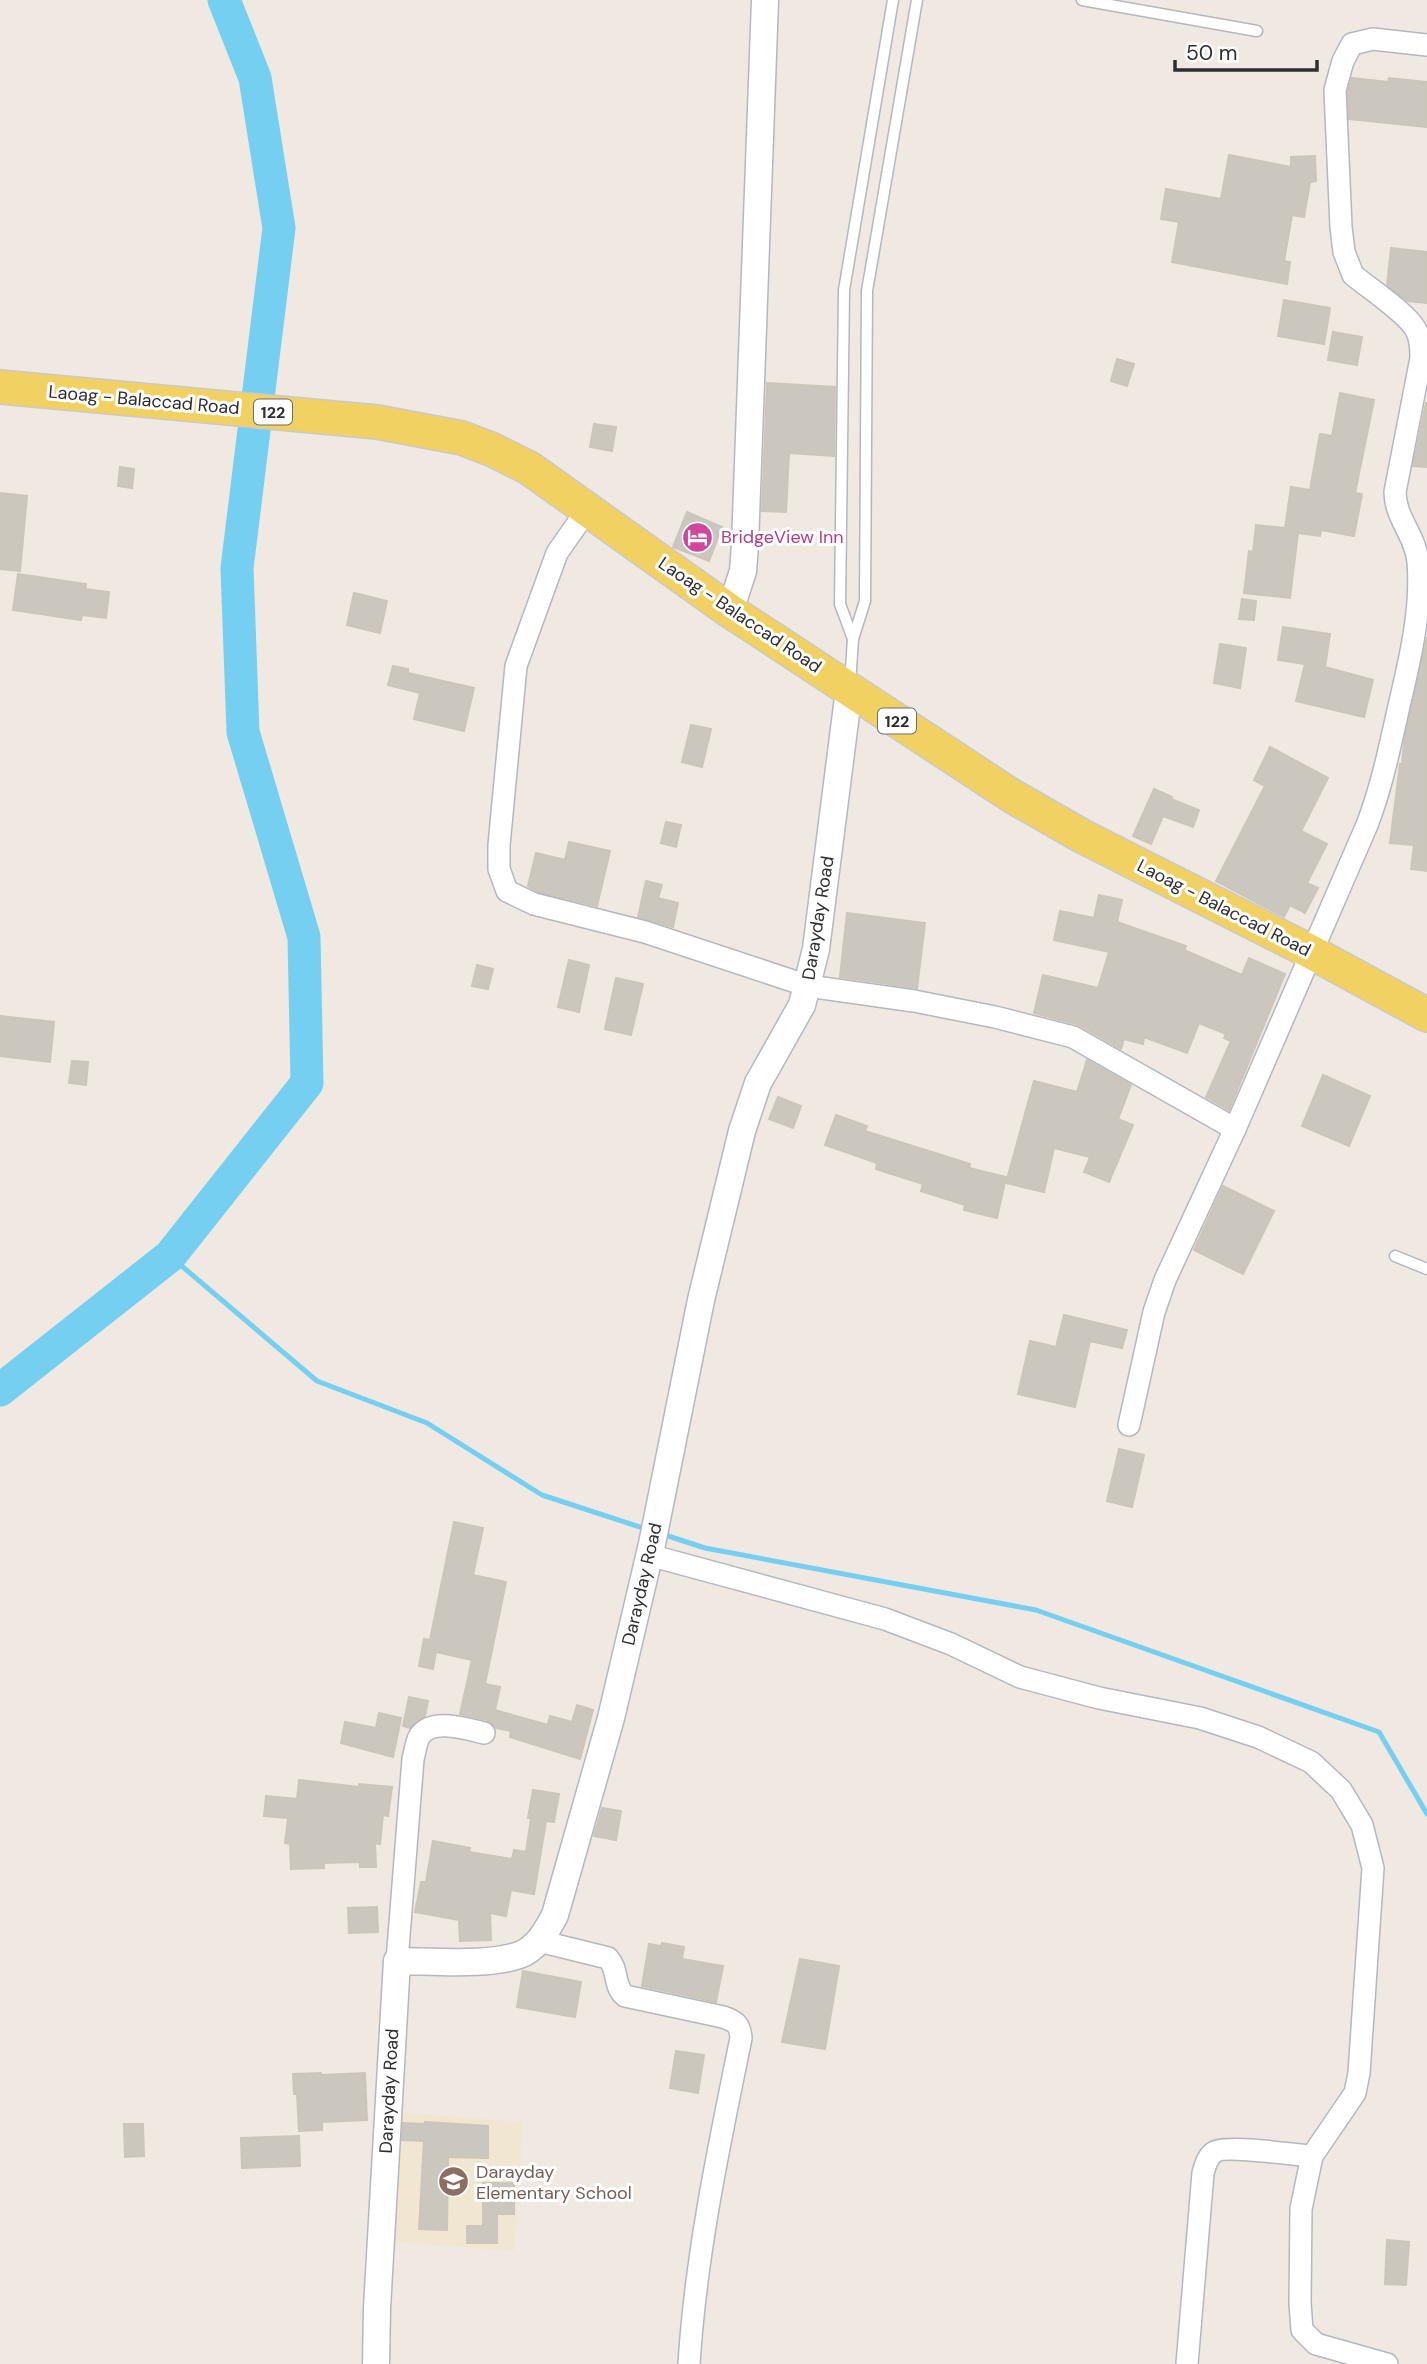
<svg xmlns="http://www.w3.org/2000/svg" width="1427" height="2364" font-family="'DM Sans',sans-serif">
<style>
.education{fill:#f0e6d1}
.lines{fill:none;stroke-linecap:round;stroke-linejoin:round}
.stream{stroke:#75cff0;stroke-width:5}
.river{stroke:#75cff0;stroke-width:33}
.building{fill:#cbc7bf;stroke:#cbc5ba;stroke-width:2}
.service-casing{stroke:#b4b7c1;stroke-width:13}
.minor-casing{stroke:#b4b7c1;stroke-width:24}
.tertiary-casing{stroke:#b4b7c1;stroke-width:29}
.primary-casing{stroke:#c9c9c9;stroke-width:36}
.service{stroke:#fff;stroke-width:10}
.minor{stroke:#fff;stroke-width:21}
.tertiary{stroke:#fff;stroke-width:26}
.primary{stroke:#f2d163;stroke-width:33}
.labels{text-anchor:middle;stroke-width:6;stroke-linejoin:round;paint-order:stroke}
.shield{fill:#fff;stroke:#6d6d6d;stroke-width:2}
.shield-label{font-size:16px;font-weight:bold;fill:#2e2e2e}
.street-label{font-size:18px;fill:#2e2e2e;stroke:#fff}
.hotel-label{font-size:18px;fill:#b23c85;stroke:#fff;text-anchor:start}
.education-label{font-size:18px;fill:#785e54;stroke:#fff;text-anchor:start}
</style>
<rect width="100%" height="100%" fill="#efe9e1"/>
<path class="education" d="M392,2112L523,2122L514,2251L383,2241Z"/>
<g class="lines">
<g class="stream">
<path d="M170,1256L317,1381L427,1423L542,1495L646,1529"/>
<path d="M662,1534L705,1548L1036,1610L1379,1732L1427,1814"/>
</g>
<path class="river" d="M0,1390L170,1256L307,1083L304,937L243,732L237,568L279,228L255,78L224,0"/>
</g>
<g class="building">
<path d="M1352,78L1388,82L1389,78L1427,82V127L1349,119L1348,91Z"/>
<path d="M1229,155L1291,167V157L1315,156L1316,181L1310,182L1304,217L1292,215L1284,261L1290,262L1287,284L1172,262L1179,222L1161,219L1166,189L1221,199Z"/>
<path d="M1391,248L1427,252V303L1407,301L1387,285Z"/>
<path d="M1284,300L1330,308L1324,344L1278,336Z"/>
<path d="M1333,332L1362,337L1357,365L1328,360Z"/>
<path d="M1117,359L1134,364L1127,386L1111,381Z"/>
<path d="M767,383L835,387L834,456L789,453L786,512L762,511Z"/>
<path d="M1340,393L1374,400L1355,493L1362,494L1354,536L1321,530L1320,536L1298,533L1290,598L1244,593L1249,551L1253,552L1256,525L1285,528L1291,487L1310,490L1320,434L1332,436Z"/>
<path d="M1426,403H1427V467L1413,466Z"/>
<path d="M594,424L616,427L612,451L590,447Z"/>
<path d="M120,467L134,469L132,488L118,486Z"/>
<path d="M0,493L27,496L20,571L0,569Z"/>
<path d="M687,512L722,527L709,561L673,547Z"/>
<path d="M18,574L86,584L85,589L109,592L106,618L82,615L81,620L13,610Z"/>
<path d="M354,593L387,601L380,633L347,625Z"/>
<path d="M1242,599L1256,601L1254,620L1239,619Z"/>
<path d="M1283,627L1330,634L1325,667L1373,680L1364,717L1296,701L1305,664L1278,660Z"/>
<path d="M1427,637V871L1411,869L1414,845L1390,843L1400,764H1402L1404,743Z"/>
<path d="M1220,644L1246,648L1240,688L1214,683Z"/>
<path d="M393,666L408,669V673L474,688L464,731L414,719L420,693L388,685Z"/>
<path d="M691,725L711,729L702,767L682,762Z"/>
<path d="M1270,747L1328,778L1301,831L1327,844L1307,883L1318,888L1305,913L1290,905L1284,917L1216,881L1265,786L1254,780Z"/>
<path d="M1154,789L1172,797L1171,799L1199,810L1193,827L1163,816L1151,844L1133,836Z"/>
<path d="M666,822L681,825L676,847L661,843Z"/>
<path d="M569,842L610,851L597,906L538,892L528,886L536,853L565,860Z"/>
<path d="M646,881L662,885L658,898L678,903L673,927L638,917Z"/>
<path d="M1099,895L1122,900L1117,922L1186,946L1184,950L1242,975L1249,958L1285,974L1229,1110L1206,1097L1231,1041L1224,1038L1226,1034L1199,1023L1187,1053L1144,1037L1143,1044L1124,1039L1121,1049L1079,1025L1034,1013L1043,975L1098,988L1109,952L1054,940L1060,911L1094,918Z"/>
<path d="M847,913L925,923L917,988L840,977Z"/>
<path d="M569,960L589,965L579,1012L558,1007Z"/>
<path d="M477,965L493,969L488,989L472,986Z"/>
<path d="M616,978L643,984L631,1035L605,1029Z"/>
<path d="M0,1016L54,1022L50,1062L0,1056Z"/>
<path d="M1087,1060L1131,1085L1118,1119L1133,1125L1109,1182L1084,1172L1090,1157L1054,1148L1044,1192L1006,1183L1034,1081L1077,1092Z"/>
<path d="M72,1061L88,1062L86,1085L69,1083Z"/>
<path d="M1323,1075L1370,1096L1349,1146L1302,1126Z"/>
<path d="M778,1097L801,1106L793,1128L769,1119Z"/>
<path d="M836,1115L867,1126L865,1131L970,1164L969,1168L1006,1177L997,1218L964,1210L965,1205L921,1191L923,1184L876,1169L877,1163L825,1145Z"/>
<path d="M1223,1186L1274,1211L1243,1274L1194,1250Z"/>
<path d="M1064,1315L1127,1330L1122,1348L1090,1341L1075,1407L1018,1394L1030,1341L1056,1347Z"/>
<path d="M1119,1449L1144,1455L1132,1507L1107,1501Z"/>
<path d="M454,1522L483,1528L473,1575L506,1582L485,1684L500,1687L495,1710L548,1725L550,1716L572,1722L577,1705L593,1710L580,1759L510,1737L511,1731L496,1728L487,1720L460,1714L472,1660L436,1652L433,1669L419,1666L424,1639L430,1640Z"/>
<path d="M409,1697L428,1701L425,1716L410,1728L403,1726Z"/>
<path d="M379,1713L401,1718L393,1757L341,1743L345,1722L376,1728Z"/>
<path d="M299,1780L359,1787V1784L392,1787L388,1816L383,1815L380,1844L375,1843L376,1867H360V1862L324,1863V1868L291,1869L290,1844L285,1843L288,1818L264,1816L266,1796L297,1799Z"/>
<path d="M533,1790L559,1794L554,1822L546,1821L534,1894L511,1890L506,1916L490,1913L491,1940L460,1941L459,1920L415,1912L421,1882H426L433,1841L470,1848L469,1852L512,1859L514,1850L526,1852L531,1818H528Z"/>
<path d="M602,1808L621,1811L616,1840L594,1836Z"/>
<path d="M377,1907L378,1932L349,1933L348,1908Z"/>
<path d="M662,1943L684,1947L682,1959L723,1966L716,2002L642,1986L649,1944L661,1946Z"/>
<path d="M800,1959L839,1966L825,2049L782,2042Z"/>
<path d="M523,1971L581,1982L575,2017L517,2007Z"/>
<path d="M676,2051L704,2055L698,2093L670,2088Z"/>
<path d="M321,2073V2075L365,2073L367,2120L322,2122V2130L299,2131L297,2094H294L293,2074Z"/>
<path d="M425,2122L488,2126V2158L448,2157L447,2230L419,2229L424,2141L402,2140L403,2123L425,2124Z"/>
<path d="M124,2124H143L144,2156L125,2157Z"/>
<path d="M299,2136L300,2166L242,2168L241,2138Z"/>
<path d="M483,2183H514V2214H497V2243H467V2226H483Z"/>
<path d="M1387,2240L1409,2242L1406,2285L1385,2284Z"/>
</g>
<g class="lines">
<defs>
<g id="service">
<path d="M1082,0L1257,31"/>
<path d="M853,639L840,604L844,290L893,0"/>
<path d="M850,684L853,639L865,601L867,291L917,0"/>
<path d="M1395,1256L1427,1269"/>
</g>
<g id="minor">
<path d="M587,510L557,553L516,666L499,845V869L507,891L534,904L645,932L808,986L914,1001L995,1017L1073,1037L1235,1129"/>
<path d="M1129,1425L1154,1312L1165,1280L1235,1129L1367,825C1382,786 1390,746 1399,706C1410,659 1422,610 1418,562C1416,536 1395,518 1395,492L1421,358C1421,349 1421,339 1416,330C1408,314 1369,288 1353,275L1344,252L1341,227L1335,90L1343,61L1352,44L1373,39L1427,45"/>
<path d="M649,1555L885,1619L951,1644L1020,1677L1099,1698L1200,1718L1258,1737L1311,1762L1341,1790L1362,1825L1373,1868L1359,2073L1355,2093L1312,2156C1295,2155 1223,2144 1213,2153C1207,2158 1205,2166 1203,2173L1187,2364"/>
<path d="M539,1941L608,1958C619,1970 613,1986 625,1996L723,2017C735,2021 740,2024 741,2038C719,2146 696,2253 689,2364"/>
<path d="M397,1961L413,1759C415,1752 416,1743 419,1737C431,1717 467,1729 484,1733"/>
<path d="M1312,2156L1301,2209L1300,2303L1302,2330L1316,2344L1387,2364"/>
</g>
<g id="tertiary">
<path d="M730,611L743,571L745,545L765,0"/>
<path d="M376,2364L377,2308L397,1961C430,1961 495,1967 524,1953C539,1945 547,1930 555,1915L611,1718L652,1544L701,1300L742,1131L758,1083L802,1005L816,949L849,690"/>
</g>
<path id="primary" d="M0,387L377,422L462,438L493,450L529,468L730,611L1012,796L1082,836L1311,952L1427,1015"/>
</defs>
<use href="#service" class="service-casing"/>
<use href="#minor" class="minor-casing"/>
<use href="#tertiary" class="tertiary-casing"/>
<use href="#primary" class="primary-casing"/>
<use href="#service" class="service"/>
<use href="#minor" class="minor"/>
<use href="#tertiary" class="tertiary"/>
<use href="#primary" class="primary"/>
</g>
<defs>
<symbol id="hotel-disc" viewBox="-11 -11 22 22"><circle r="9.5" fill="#d1479c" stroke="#fff"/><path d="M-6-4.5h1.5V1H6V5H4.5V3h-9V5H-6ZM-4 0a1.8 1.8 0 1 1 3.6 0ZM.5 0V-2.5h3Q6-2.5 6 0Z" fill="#fff"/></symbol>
<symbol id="school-disc" viewBox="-11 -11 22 22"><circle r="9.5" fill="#8d6e63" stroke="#fff"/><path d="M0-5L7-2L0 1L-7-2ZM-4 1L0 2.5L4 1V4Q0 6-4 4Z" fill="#fff"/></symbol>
</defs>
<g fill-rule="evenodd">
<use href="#hotel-disc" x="680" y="520" width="35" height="35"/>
<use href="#school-disc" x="436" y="2164" width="35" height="35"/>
</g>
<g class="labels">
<g class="shield">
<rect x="254" y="399.5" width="38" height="25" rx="5"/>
<rect x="878" y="708.5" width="38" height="25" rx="5"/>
</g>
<g class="shield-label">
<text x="273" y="418">122</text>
<text x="897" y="727">122</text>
</g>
<g class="street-label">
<text transform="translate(144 400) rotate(5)" y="6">Laoag - Balaccad Road</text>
<text transform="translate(740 615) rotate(34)" y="6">Laoag - Balaccad Road</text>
<text transform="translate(1224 908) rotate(27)" y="6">Laoag - Balaccad Road</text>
<text transform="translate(818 918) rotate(-81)" y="6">Darayday Road</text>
<text transform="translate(642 1584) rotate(-77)" y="6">Darayday Road</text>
<text transform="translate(389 2091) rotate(-87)" y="6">Darayday Road</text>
</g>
<g class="hotel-label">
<text x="721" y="543">BridgeView Inn</text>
</g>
<g class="education-label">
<text x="476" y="2178">Darayday<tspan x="476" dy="21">Elementary School</tspan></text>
</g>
</g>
<path d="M1175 60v10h142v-10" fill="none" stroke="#2e2e2e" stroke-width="3.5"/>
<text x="1186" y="60" font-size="21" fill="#2e2e2e" stroke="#ffffff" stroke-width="5" paint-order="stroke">50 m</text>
</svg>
